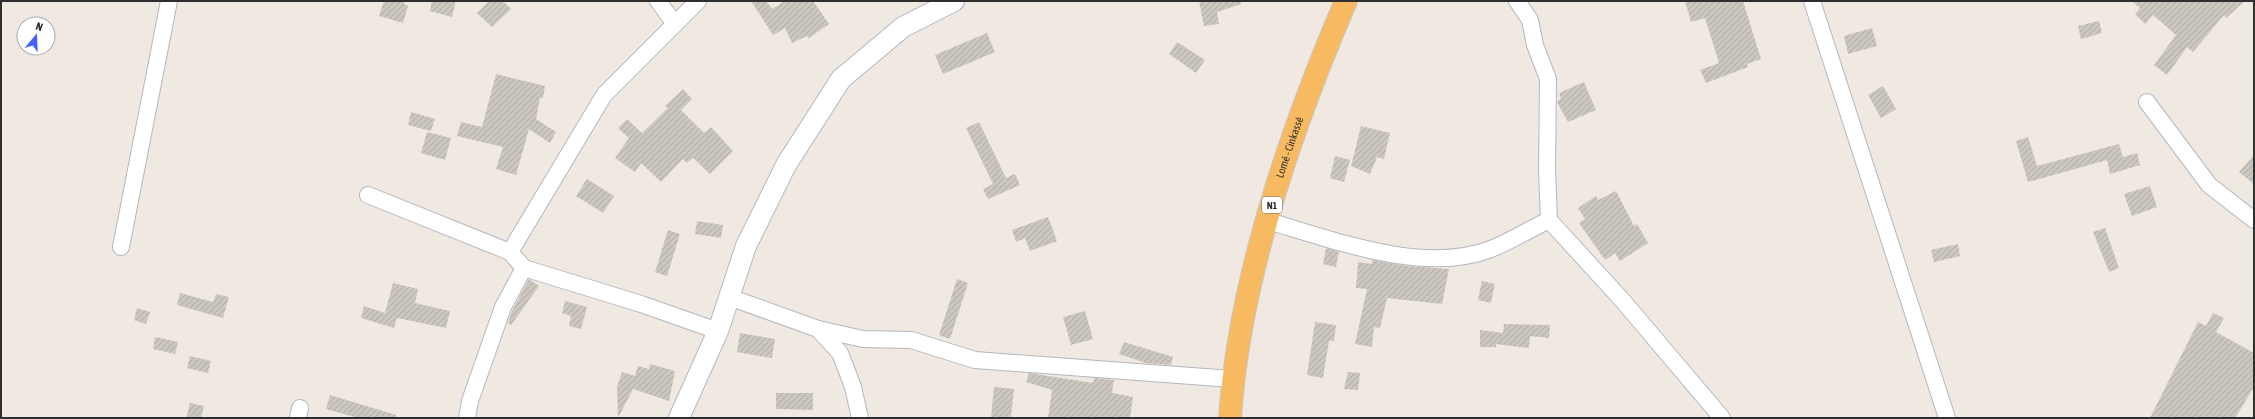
<svg xmlns="http://www.w3.org/2000/svg" width="2255" height="419" font-family="'Asap Condensed',sans-serif">
<style>
.building{fill:url(#building-hatch)}
.lines{fill:none;stroke-linecap:round;stroke-linejoin:round}
.minor-casing{stroke:#b4b7c1;stroke-width:18}
.tertiary-casing{stroke:#b4b7c1;stroke-width:22}
.trunk-casing{stroke:#c9c9c9;stroke-width:24}
.minor{stroke:#fff;stroke-width:16}
.tertiary{stroke:#fff;stroke-width:20}
.trunk{stroke:#f8ba60;stroke-width:22}
.labels{text-anchor:middle;stroke-width:4;stroke-linejoin:round;paint-order:stroke}
.shield{fill:#fff;stroke:#6d6d6d;stroke-width:1}
.shield-label{font-size:10px;font-weight:bold;fill:#2e2e2e}
.street-label{font-size:11px;fill:#2e2e2e;stroke:#fff}
</style>
<defs>
<pattern id="building-hatch" width="6" height="6" patternUnits="userSpaceOnUse"><rect width="6" height="6" fill="#cbc7bf"/><path d="M-1 1l2-2M0 6l6-6M5 7l2-2" fill="none" stroke="#afaba4"/></pattern>
</defs>
<rect width="100%" height="100%" fill="#efe9e1"/>
<g class="building">
<path d="M384,1H405L404,4L408,6L403,23L379,16Z"/>
<path d="M432,1H456L452,17L430,11Z"/>
<path d="M489,1H503L511,9L492,27L477,13Z"/>
<path d="M751,1H766L772,9L785,1H813L829,24L809,38L807,36L792,43L785,28L773,35Z"/>
<path d="M1199,1H1241V4L1217,12L1219,24L1204,26Z"/>
<path d="M1685,1H1743L1761,59L1747,64L1748,67L1706,83L1700,70L1719,63L1705,18L1691,22Z"/>
<path d="M2132,1H2245L2226,18L2224,15L2193,52L2187,47L2167,75L2154,65L2176,35L2153,15L2145,24L2135,14L2140,8Z"/>
<path d="M2099,21L2102,33L2081,39L2078,26Z"/>
<path d="M1872,28L1877,46L1848,54L1844,36Z"/>
<path d="M987,33L995,52L943,74L935,55Z"/>
<path d="M1177,42L1205,60L1196,73L1169,54Z"/>
<path d="M496,74L545,86L543,98H540L536,119L556,132L550,143L529,129L516,175L496,169L503,147L457,136L461,122L482,127Z"/>
<path d="M1584,82L1596,110L1568,122L1557,102L1561,98L1559,93Z"/>
<path d="M1883,86L1896,109L1881,118L1868,95Z"/>
<path d="M683,89L692,99L681,110L704,133L711,127L733,151L710,174L693,158L687,163L683,159L661,182L641,163L635,172L615,158L629,138L618,128L627,119L642,133L668,108L665,106Z"/>
<path d="M411,112L435,119L431,131L408,125Z"/>
<path d="M979,122L1006,178L1015,174L1020,185L988,199L983,189L993,184L966,128Z"/>
<path d="M1361,126L1390,133L1384,159L1377,157L1370,174L1351,166Z"/>
<path d="M427,132L451,138L445,160L421,153Z"/>
<path d="M2028,137L2037,166L2119,144L2123,157L2137,153L2140,165L2110,174L2107,160L2028,182L2016,141Z"/>
<path d="M2254,155V184L2239,172Z"/>
<path d="M1335,156L1350,160L1344,182L1330,178Z"/>
<path d="M587,179L614,196L603,213L576,196Z"/>
<path d="M2150,186L2157,207L2132,216L2124,194Z"/>
<path d="M1616,191L1634,226L1637,224L1648,243L1620,261L1615,253L1605,260L1579,223L1585,219L1578,208L1596,196L1598,200Z"/>
<path d="M1048,217L1057,241L1030,251L1025,238L1016,242L1012,230Z"/>
<path d="M697,221L723,225L721,238L695,234Z"/>
<path d="M2105,228L2119,268L2109,272L2093,232Z"/>
<path d="M668,230L680,234L667,276L655,272Z"/>
<path d="M1958,244L1960,256L1934,262L1931,250Z"/>
<path d="M1326,248L1339,252L1336,267L1323,264Z"/>
<path d="M1372,260L1407,266L1449,269L1442,304L1387,298L1380,328L1374,327L1372,347L1355,344L1367,289L1356,288L1358,262L1372,264Z"/>
<path d="M529,279L539,286L511,325L508,323L512,311Z"/>
<path d="M957,279L968,283L950,339L939,335Z"/>
<path d="M1482,281L1495,284L1491,303L1478,300Z"/>
<path d="M393,283L418,289L415,303L450,311L446,328L397,318L394,328L361,318L364,306L385,313Z"/>
<path d="M180,293L213,302L216,294L229,297L223,318L177,305Z"/>
<path d="M565,301L587,307L581,329L569,326L571,316L562,313Z"/>
<path d="M137,308L150,312L146,324L134,320Z"/>
<path d="M1085,311L1093,339L1071,345L1063,317Z"/>
<path d="M2213,313L2224,318L2216,332L2254,353V387L2235,418H2150L2198,322L2206,326Z"/>
<path d="M1315,322L1336,325L1334,341H1329L1323,378L1307,375Z"/>
<path d="M1504,324L1550,325L1549,338L1530,336L1529,348L1496,344V347H1480V330L1503,333Z"/>
<path d="M740,333L775,339L772,358L737,352Z"/>
<path d="M155,337L178,342L175,354L153,349Z"/>
<path d="M1124,342L1173,357L1171,365L1146,363L1119,354Z"/>
<path d="M190,356L211,361L208,373L187,368Z"/>
<path d="M650,364L675,371L669,401L633,389L618,418L617,387L622,372L635,376L638,366L649,369Z"/>
<path d="M1348,372L1360,373L1358,390L1344,389Z"/>
<path d="M1029,373L1093,383L1094,378L1114,380L1112,393L1133,397L1130,418H1048L1052,390L1026,382Z"/>
<path d="M994,387L1014,389L1011,418L991,417Z"/>
<path d="M776,393H813V410L776,409Z"/>
<path d="M330,395L396,415V418H358L326,409Z"/>
<path d="M190,403L204,406L201,418H186Z"/>
</g>
<g class="lines">
<defs>
<g id="minor">
<path d="M658,1L675,24"/>
<path d="M1517,1L1530,20L1535,45L1548,79L1547,171L1549,220L1623,301L1722,418"/>
<path d="M1812,1L1947,418"/>
<path d="M2147,102L2209,185L2254,220"/>
<path d="M368,195L510,252L524,268L641,304L718,331"/>
<path d="M1268,221C1334,240 1424,275 1491,249C1511,241 1530,229 1549,220"/>
<path d="M121,247L169,1"/>
<path d="M510,252L604,95L698,1"/>
<path d="M729,297L818,329L863,339L911,340L975,360L1232,379"/>
<path d="M818,329L840,353L853,387L860,418"/>
<path d="M298,418L300,408"/>
<path d="M467,418L470,401L503,307L524,268"/>
</g>
<path id="tertiary" d="M679,418L718,331L746,246L786,165L841,79L903,27L954,1"/>
<g id="trunk">
<path id="s1" d="M1230,418C1239,278 1291,129 1346,1"/>
</g>
</defs>
<use href="#minor" class="minor-casing"/>
<use href="#tertiary" class="tertiary-casing"/>
<use href="#trunk" class="trunk-casing"/>
<use href="#minor" class="minor"/>
<use href="#tertiary" class="tertiary"/>
<use href="#trunk" class="trunk"/>
</g>
<g class="labels">
<rect class="shield" x="1262" y="197" width="20" height="16" rx="3"/>
<g class="shield-label">
<text x="1272" y="209">N1</text>
</g>
<g class="street-label">
<text dy="4" stroke="none"><textPath href="#s1" startOffset="278">Lomé - Cinkassé</textPath></text>
</g>
</g>
<rect width="2255" height="419" fill="none" stroke="#2e2e2e" stroke-width="4"/>
<g transform="translate(36 36) rotate(19)"><circle r="19" fill="#ffffff" stroke="#ababab"/>
<path d="M0-3L7 15L0 10L-7 15Z" fill="#4264fb"/>
<text y="-6" font-size="11" font-weight="bold" text-anchor="middle" fill="#2e2e2e">N</text>
</g>
</svg>
